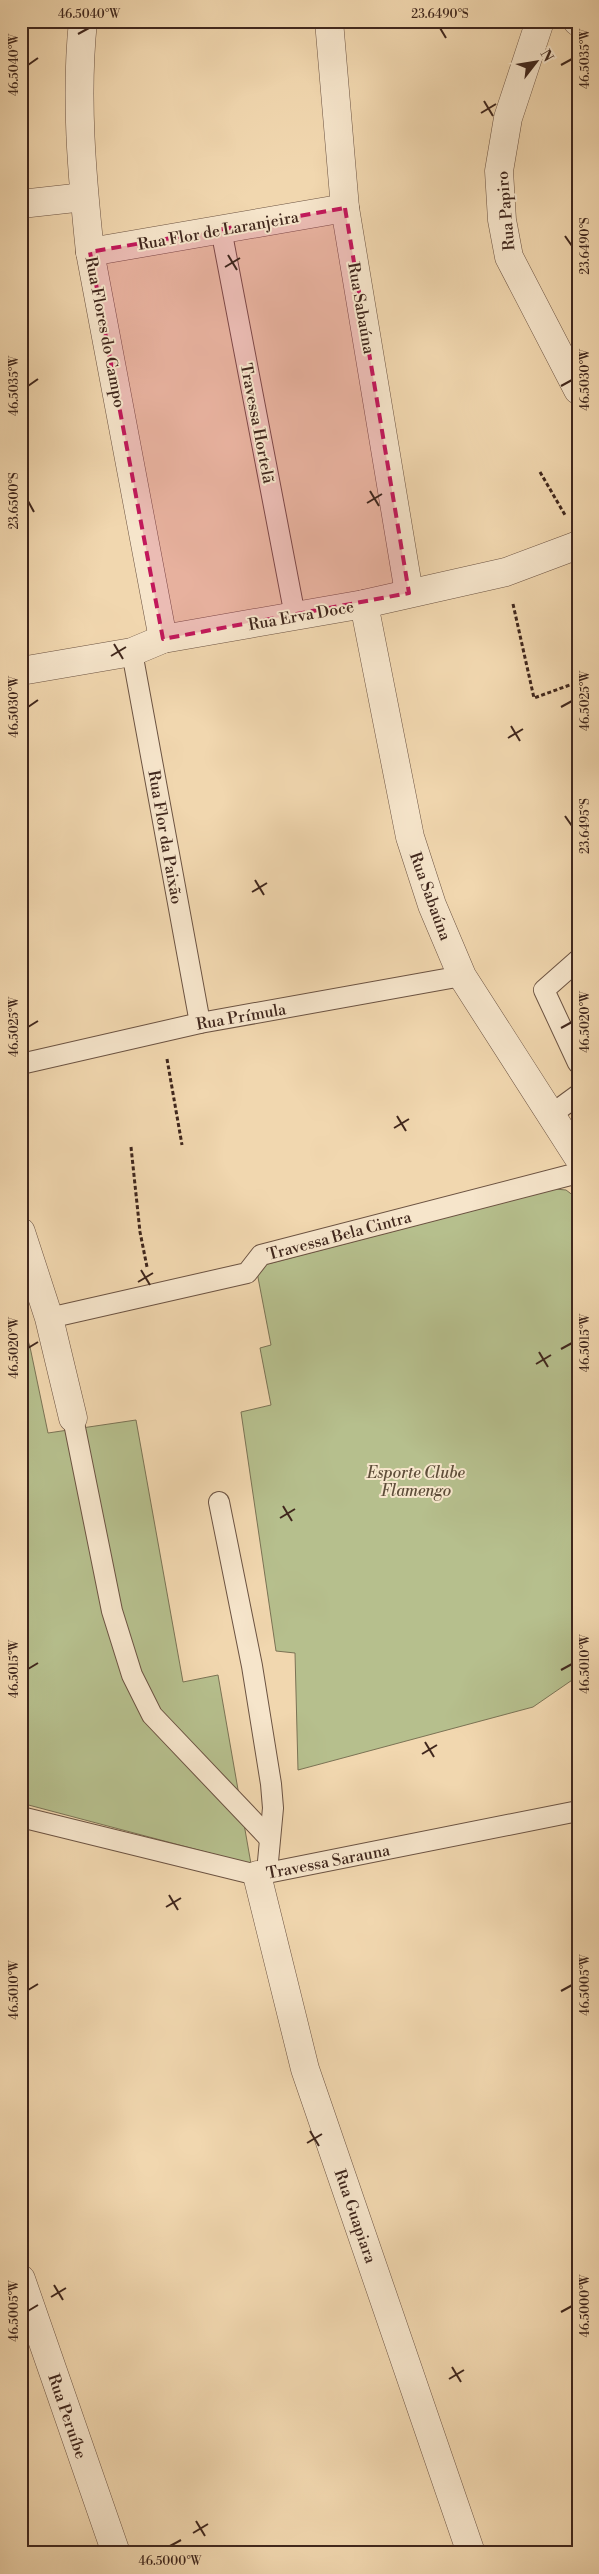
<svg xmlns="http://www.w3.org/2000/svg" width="599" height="2574" font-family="'Libre Bodoni',serif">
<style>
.green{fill:#b6bf8d;stroke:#7b7355}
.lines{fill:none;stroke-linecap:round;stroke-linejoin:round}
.lane-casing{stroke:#6c5342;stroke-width:22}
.street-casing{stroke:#6c5342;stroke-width:29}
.path{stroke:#40271d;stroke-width:3;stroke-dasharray:4 2.5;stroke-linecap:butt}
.lane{stroke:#f6e5cb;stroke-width:20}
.street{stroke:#f6e5cb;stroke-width:28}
.marked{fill:#c2185b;fill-opacity:0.2;stroke:#c2185b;stroke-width:4;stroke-dasharray:10 6;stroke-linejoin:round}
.ticks{fill:none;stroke:#40271d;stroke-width:2}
.labels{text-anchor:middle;stroke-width:4;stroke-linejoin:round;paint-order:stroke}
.street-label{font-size:16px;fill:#40271d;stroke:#f6e5cb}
.park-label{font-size:16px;font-style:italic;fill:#5e4d39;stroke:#f6e5cb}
.neatline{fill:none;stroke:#40271d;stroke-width:2}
.ticks-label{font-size:12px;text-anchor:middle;fill:#40271d}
</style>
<rect width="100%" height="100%" fill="#f1d7af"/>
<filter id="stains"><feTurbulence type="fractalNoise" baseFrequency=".004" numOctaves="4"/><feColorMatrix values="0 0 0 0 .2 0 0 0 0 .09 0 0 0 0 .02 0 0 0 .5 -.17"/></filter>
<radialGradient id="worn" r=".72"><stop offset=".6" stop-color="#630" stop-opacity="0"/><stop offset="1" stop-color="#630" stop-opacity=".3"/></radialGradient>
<g class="green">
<path d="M555,1189L566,1190L578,1199V1676L533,1707L298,1770L295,1653L276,1651L241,1412L271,1405L260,1348L271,1345L256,1267Z"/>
<path d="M21,1318L30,1347L48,1433L136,1420L183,1682L218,1675L251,1864L21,1803Z"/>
</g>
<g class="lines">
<defs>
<g id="lane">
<path d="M221,229L295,616"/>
<path d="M132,652L200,1023"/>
<path d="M578,960L544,990L578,1063"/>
<path d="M21,1064L200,1023L462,976"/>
<path d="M552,1114L578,1095"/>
<path d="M49,1318L247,1273L261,1255L578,1173"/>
<path d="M73,1418L112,1611L132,1675L152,1715L269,1838"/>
<path d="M219,1502L252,1666L271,1784L273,1808L267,1872"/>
<path d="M21,1817L257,1875L578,1811"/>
</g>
<g id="street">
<path d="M83,21C75,98 82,176 90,252L163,639"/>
<path d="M329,21L345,208L409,593"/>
<path d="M540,21L508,118L499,171L502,220L509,257L578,390"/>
<path d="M577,21L578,22"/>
<path d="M21,204L84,197"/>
<path d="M90,252L345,208"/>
<path d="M364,604L410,837L432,905L462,976L578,1157"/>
<path d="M21,671L132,652L163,639L364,604L506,572L578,545"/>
<path d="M21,1232L49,1318L73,1418"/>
<path d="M257,1875L305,2069L471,2553"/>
<path d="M21,2279L116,2553"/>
</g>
</defs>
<use href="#lane" class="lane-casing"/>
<use href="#street" class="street-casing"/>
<g class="path">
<path d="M540,472L565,515"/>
<path d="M513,604L534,698L578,682"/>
<path d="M167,1059L182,1145"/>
<path d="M131,1147L140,1232L147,1267"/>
</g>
<use href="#lane" class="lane"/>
<use href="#street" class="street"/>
</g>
<path class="marked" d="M345,208L409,593L163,639L90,252Z"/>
<path class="ticks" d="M440,28L446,38M78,34L89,28M28,65L38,58M561,65L572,59M484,101L493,116M481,113L496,104M565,236L572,246M228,255L237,270M225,267L240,258M28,386L38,379M561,386L572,380M370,491L379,506M28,501L34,512M367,503L382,494M114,644L123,659M111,656L126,647M28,707L38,700M561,707L572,701M511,726L520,741M508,738L523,729M565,816L572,826M255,880L264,895M252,892L267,883M28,1027L38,1021M561,1028L572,1022M397,1116L406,1131M394,1128L409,1119M141,1270L150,1285M138,1282L153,1273M28,1348L38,1342M561,1349L572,1343M539,1352L548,1367M536,1364L551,1355M283,1506L292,1521M280,1518L295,1509M28,1669L38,1663M561,1670L572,1664M425,1742L434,1757M422,1754L437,1745M169,1895L178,1910M166,1907L181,1898M28,1990L38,1984M561,1991L572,1985M310,2131L319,2146M307,2143L322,2134M54,2285L63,2300M51,2297L66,2288M28,2311L38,2305M561,2312L572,2306M452,2367L461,2382M449,2379L464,2370M196,2521L205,2536M193,2533L208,2524M170,2546L181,2540"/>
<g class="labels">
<g class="street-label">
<text transform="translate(505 211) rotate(-95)" y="6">Rua Papiro</text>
<text transform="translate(218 230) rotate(-10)" y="6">Rua Flor de Laranjeira</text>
<text transform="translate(362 308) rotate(80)" y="6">Rua Sabaúna</text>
<text transform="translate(106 332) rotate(79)" y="6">Rua Flores do Campo</text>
<text transform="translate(258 423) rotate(79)" y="6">Travessa Hortelã</text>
<text transform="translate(301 615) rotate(-10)" y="6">Rua Erva Doce</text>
<text transform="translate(166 837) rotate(80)" y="6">Rua Flor da Paixão</text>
<text transform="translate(431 896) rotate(70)" y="6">Rua Sabaúna</text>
<text transform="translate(241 1016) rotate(-10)" y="6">Rua Prímula</text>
<text transform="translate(339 1235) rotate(-15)" y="6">Travessa Bela Cintra</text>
<text transform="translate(328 1861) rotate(-11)" y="6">Travessa Sarauna</text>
<text transform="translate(356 2216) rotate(71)" y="6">Rua Guapiara</text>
<text transform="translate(68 2416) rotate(71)" y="6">Rua Peruíbe</text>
</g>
<g class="park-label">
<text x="416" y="1478">Esporte Clube<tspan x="416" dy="18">Flamengo</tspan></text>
</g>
</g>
<rect width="599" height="2574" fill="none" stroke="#f1d7af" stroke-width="55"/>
<g transform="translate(536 62) rotate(59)" stroke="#f6e5cb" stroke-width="4" paint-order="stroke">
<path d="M0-4L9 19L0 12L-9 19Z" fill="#40271d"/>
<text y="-8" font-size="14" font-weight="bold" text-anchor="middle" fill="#40271d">N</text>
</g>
<rect x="28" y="28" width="544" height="2518" class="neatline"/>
<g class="ticks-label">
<text x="89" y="18">46.5040°W</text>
<text x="440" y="18">23.6490°S</text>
<text transform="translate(585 59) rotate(-90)" y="4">46.5035°W</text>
<text transform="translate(14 65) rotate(-90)" y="4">46.5040°W</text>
<text transform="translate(585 246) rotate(-90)" y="4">23.6490°S</text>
<text transform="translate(585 380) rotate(-90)" y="4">46.5030°W</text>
<text transform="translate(14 386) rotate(-90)" y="4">46.5035°W</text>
<text transform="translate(14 501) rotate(-90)" y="4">23.6500°S</text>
<text transform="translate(585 701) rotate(-90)" y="4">46.5025°W</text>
<text transform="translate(14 707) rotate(-90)" y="4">46.5030°W</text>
<text transform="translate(585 826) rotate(-90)" y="4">23.6495°S</text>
<text transform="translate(585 1022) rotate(-90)" y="4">46.5020°W</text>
<text transform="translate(14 1027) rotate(-90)" y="4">46.5025°W</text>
<text transform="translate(585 1343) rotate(-90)" y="4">46.5015°W</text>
<text transform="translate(14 1348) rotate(-90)" y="4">46.5020°W</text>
<text transform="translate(585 1664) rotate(-90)" y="4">46.5010°W</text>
<text transform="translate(14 1669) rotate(-90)" y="4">46.5015°W</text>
<text transform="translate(585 1985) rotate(-90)" y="4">46.5005°W</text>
<text transform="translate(14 1990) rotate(-90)" y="4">46.5010°W</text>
<text transform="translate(585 2306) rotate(-90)" y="4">46.5000°W</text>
<text transform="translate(14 2311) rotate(-90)" y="4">46.5005°W</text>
<text x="170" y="2565">46.5000°W</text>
</g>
<rect width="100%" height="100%" filter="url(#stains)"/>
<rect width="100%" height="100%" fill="url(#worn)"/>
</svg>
